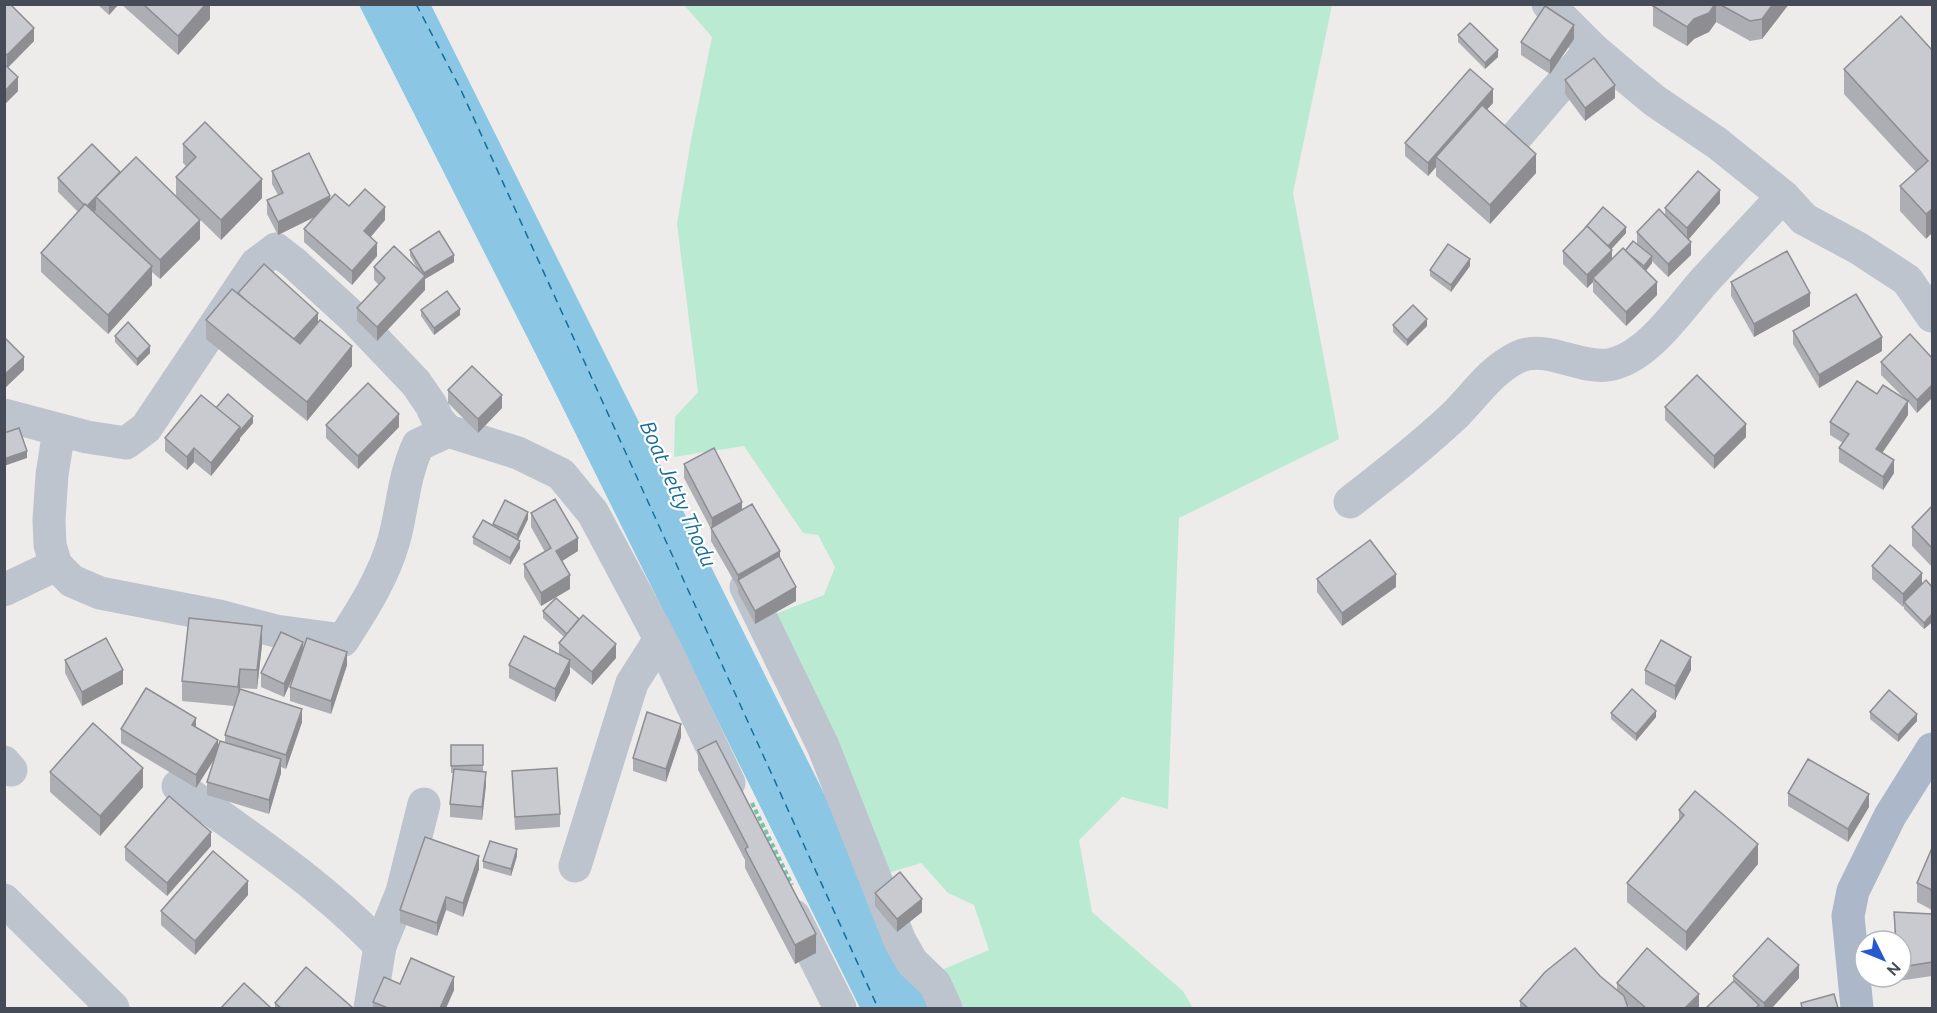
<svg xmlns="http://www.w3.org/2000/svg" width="1937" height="1013" font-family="Ubuntu,sans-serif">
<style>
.green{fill:#bbead3}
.water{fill:#8bc7e4}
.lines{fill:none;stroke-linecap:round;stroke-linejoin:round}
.ferry{stroke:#166d99;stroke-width:1.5;stroke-dasharray:8 6;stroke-linecap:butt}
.path{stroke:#76c5a8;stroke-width:4;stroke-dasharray:4.5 3;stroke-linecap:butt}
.minor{stroke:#bdc4cd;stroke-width:33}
.major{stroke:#acb7c9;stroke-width:33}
.wall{fill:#adaeb3}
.shaded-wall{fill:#8d8d92}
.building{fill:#c9cad0;stroke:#8d8d92;stroke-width:1.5}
.labels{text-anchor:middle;stroke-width:4.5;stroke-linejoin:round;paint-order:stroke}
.water-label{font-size:21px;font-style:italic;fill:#166d99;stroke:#fff}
</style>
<rect width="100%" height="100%" fill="#eeeceb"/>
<path class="green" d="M684,5H1332L1293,193L1339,439L1179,518L1168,809L1122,797L1079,840L1092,912L1183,991L1193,1008H956L939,971L989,950L974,905L948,893L921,863L888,873L770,616L824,595L835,567L818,535L803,533L744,446L674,457L675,417L698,392L677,224L691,140L712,37Z"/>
<path class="water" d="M359,5H431L931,1008H860L557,396Z"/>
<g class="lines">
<path class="ferry" d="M416,4L460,88L878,1008"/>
<path class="path" d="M752,803L792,885"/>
<g class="minor">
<path d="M1548,4L1592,48L1626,77L1655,101L1717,143L1783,196L1804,219L1858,248L1907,280L1932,316"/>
<path d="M1515,138L1592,48"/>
<path d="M4,415L87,437L126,443L146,428L256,264L276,249L294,263L355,319L416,383L431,405L438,420L448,431L518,453L561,474L593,513L666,650L729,783"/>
<path d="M59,430L52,475L49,520L50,545L56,565L72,581L100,593L219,616L276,631L343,640C363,609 384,576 394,540C403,507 403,478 418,445L448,431"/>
<path d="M1350,502C1386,474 1422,446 1455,415C1475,395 1491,370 1518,357C1546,344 1579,369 1608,365C1647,359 1680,308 1705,280C1731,252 1757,224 1783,196"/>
<path d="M746,587L823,746L900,941L912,962L935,984L946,1008"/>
<path d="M4,590L56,565"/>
<path d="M4,762L11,770"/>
<path d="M178,786C248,836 321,884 380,946L370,1008"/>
<path d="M575,866L632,683L660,639"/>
<path d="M4,900L113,1008"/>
<path d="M794,916L840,1008"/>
<path d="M380,946L402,892L424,804"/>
</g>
<path class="major" d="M1857,1008L1848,916L1853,891L1890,816L1932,749"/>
</g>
<g class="wall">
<path d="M97,4H119L109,15Z"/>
<path d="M121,4H210V19L178,55Z"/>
<path d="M1654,4H1789L1762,39L1750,41L1716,22L1709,32L1694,39L1687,46L1653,26V6Z"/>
<path d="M4,6L34,41L8,68L18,91L4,105Z"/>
<path d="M1458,35L1498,57L1485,69L1458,42Z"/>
<path d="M1574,39L1550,74L1521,55V42Z"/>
<path d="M1932,50L1926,239L1900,211V186L1916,172L1844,94V69Z"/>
<path d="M1565,80L1615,98L1585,121L1565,94Z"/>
<path d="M1493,103L1486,110L1536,173L1490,224L1436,176V167L1428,176L1405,156V143Z"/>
<path d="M183,144L262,198L221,240L176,196V177L186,166L183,163Z"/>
<path d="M272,171L330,200L385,220L370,237L377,256L352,285L304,242V229L315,217L278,235L267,214V200L278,195L272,184Z"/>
<path d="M120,172L200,239L160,279L152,272V285L108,334L41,272V253L78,212L58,192V178Z"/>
<path d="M1720,203L1689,239L1691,255L1668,277L1652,261V263L1646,271L1657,295L1626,326L1593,292V282L1587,288L1563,264V251L1626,233L1611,249L1612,259L1637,243V232L1665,216V208Z"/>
<path d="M410,250L454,262L425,279V290L377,341L357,321V308L379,285L374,280V267L417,268L410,256Z"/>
<path d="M1470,266L1451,292L1430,276V270Z"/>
<path d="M1731,282L1810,306L1754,337L1731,296Z"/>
<path d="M1932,288V299L1931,297V290Z"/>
<path d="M238,293L318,322L352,366L307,421L206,339V320L238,294Z"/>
<path d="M421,310L460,315L434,335L421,316Z"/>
<path d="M1393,325L1427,326L1407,346L1393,332Z"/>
<path d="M1793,331L1882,351L1819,388L1793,344Z"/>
<path d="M115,336L150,353L137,366L115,342Z"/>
<path d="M1932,358L1917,413L1908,402V415L1882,453L1894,473L1883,490L1839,462V448L1843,443L1830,435V422L1877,394L1905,399L1881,375V362Z"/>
<path d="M448,390L502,408L478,433L448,403Z"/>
<path d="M1665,407L1746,437L1714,469L1665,420Z"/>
<path d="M216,408L253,423L240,438V440L211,476L194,462L187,470L165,451V438Z"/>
<path d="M326,425L399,427L358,469L326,438Z"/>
<path d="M684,464L742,509L780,558L796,601L755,624L738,593V588L711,541V529L684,478Z"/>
<path d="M1932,506V567L1912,546V527Z"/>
<path d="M531,513L578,551L561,561L570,589L541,606L524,577V564L545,552L531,527Z"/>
<path d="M528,519L518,540L520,548L510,565L473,544V537L493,526V524Z"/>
<path d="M1872,566L1922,585L1932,587V629L1931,627V623L1924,629L1904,609V606L1903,607L1872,579Z"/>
<path d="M1317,579L1396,587L1342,626L1317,592Z"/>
<path d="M543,611L616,658L592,685L570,667V673L555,702L509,678V665L559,654V643L564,637L543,618Z"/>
<path d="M262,645L257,689L240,688V689L302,722L286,769L281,767V773L269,814L207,795V782L215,758L196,788L121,743V729L196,727L218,749L225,742V735L234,706L182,701V681Z"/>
<path d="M303,650L347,665L331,714L290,701V687L296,669L284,697L261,687V673Z"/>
<path d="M65,660L123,684L82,706L65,673Z"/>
<path d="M1645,670H1691L1675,700L1645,684Z"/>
<path d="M1870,712L1917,721L1898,742L1870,719Z"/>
<path d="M1611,713L1656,717L1636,741L1611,719Z"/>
<path d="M681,737L666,782L633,771V758Z"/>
<path d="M451,745H483V772L486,785L482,820L450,817V804L453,773H451Z"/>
<path d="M698,750L816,953L795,964L745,868V860L698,770Z"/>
<path d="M512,771L560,814V827L515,830Z"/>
<path d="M50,772L143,787L100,836L50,792Z"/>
<path d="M1788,793L1869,807L1848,842L1788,806Z"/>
<path d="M1679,810L1758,864L1686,951L1627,902V883L1679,821Z"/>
<path d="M211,846L167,896L125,860V847Z"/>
<path d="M1932,848V910L1917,902V883Z"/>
<path d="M517,856L511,876L483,868V861Z"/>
<path d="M479,869L463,917L446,910L437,936L400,923V910Z"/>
<path d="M875,893L922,912L897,932L875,906Z"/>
<path d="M248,895L195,955L161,925V911Z"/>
<path d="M1894,912L1932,914V976L1898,981V977H1901V941H1895Z"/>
<path d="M1600,976L1617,990V983L1699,1007L1697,1008H1631L1626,1004L1628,1008H1520V1001Z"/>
<path d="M1733,976L1799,978L1772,1008H1706L1733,982Z"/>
<path d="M400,984L454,990L446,1008H373V1002Z"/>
<path d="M275,1003L353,1008H275Z"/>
</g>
<g class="shaded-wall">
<path d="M109,4H119L109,15Z"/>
<path d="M206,4H210V19L178,55V36Z"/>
<path d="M1715,4H1716V22L1709,32L1694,39L1687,46V27L1694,19Z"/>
<path d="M1773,4H1789L1762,39V19Z"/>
<path d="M1574,25V39L1550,74V61Z"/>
<path d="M34,28V41L7,68V55Z"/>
<path d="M1498,50V57L1485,69V63Z"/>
<path d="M18,77V91L4,105V92Z"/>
<path d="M1615,85V98L1585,121V108Z"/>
<path d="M1493,89V103L1441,161L1436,157V167L1428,176V163Z"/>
<path d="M1536,154V173L1490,224V205Z"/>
<path d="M120,172L96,197V210L86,220V206Z"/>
<path d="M262,179V198L221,240V220Z"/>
<path d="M1720,190V203L1687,241V228Z"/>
<path d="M330,196V209L278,235V222Z"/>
<path d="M385,207V220L364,245V231Z"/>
<path d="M1932,209V233L1926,239V214Z"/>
<path d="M200,220V239L160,279V260Z"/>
<path d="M1626,227V233L1607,254V247Z"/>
<path d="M1691,242V255L1668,277V264Z"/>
<path d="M377,243V256L352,285V271Z"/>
<path d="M1612,250V263L1593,278V282L1587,288V275Z"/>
<path d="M454,255V262L425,279V290L377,341V327L424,278V273Z"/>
<path d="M1652,256V263L1644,273V266Z"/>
<path d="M1470,259V266L1451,292V285Z"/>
<path d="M152,266V285L108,334V315Z"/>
<path d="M1657,282V295L1626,326V312Z"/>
<path d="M1810,293V306L1754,337V324Z"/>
<path d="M460,309V315L434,335V328Z"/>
<path d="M318,313V326L292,355V342Z"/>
<path d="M1427,319V326L1407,346V340Z"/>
<path d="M1882,337V351L1819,388V375Z"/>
<path d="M150,346V353L137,366V359Z"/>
<path d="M352,346V366L307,421V402Z"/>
<path d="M24,357V370L4,389V375Z"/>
<path d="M1932,385V398L1917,413V400Z"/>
<path d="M502,395V408L478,433V419Z"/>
<path d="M1908,401V415L1876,462V449Z"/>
<path d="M399,414V427L358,469V456Z"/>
<path d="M253,416V423L240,438V431Z"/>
<path d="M1746,424V437L1714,469V456Z"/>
<path d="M240,427V440L211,476V463Z"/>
<path d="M194,448V462L187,470V457Z"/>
<path d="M27,451V458L4,466V459Z"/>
<path d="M1894,460V473L1883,490V477Z"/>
<path d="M742,502V515L712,531V518Z"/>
<path d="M528,512V519L517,542V535Z"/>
<path d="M578,538V551L556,565V551Z"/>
<path d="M520,541V548L510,565V558Z"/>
<path d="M780,551V564L738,581V575Z"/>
<path d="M1922,573V586L1904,602L1903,607V594Z"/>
<path d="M1396,574V587L1342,626V613Z"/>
<path d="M570,575V589L541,606V593Z"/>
<path d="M796,587V601L755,624V611Z"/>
<path d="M1932,614V621H1931V623L1924,629V623Z"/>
<path d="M262,626V645L257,689V670Z"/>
<path d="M303,642V655L284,697V684Z"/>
<path d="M616,644V658L592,685V672Z"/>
<path d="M347,652V665L331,714V701Z"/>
<path d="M1691,657V670L1675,700V686Z"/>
<path d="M570,660V673L555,702V689Z"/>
<path d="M240,669V688L238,706V687Z"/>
<path d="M123,670V684L82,706V692Z"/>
<path d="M302,709V722L286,769V755Z"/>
<path d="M1656,711V717L1636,741V734Z"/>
<path d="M1917,714V721L1898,742V735Z"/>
<path d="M196,718V731L192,725Z"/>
<path d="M681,724V737L666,782V769Z"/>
<path d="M218,740V753L196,788V775Z"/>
<path d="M281,759V773L269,814V800Z"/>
<path d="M143,768V787L100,836V816Z"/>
<path d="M486,772V785L482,820V807Z"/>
<path d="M1869,794V807L1848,842V829Z"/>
<path d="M211,832V846L167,896V883Z"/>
<path d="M1758,844V864L1686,951V932Z"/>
<path d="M517,849V856L511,876V869Z"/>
<path d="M479,856V869L463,917V903Z"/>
<path d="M248,881V895L195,955V941Z"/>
<path d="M446,897V910L437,936V923Z"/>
<path d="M922,899V912L897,932V919Z"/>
<path d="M816,934V953L795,964V945Z"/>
<path d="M1799,965V978L1772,1008H1764V1003Z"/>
<path d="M454,977V990L446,1008H440Z"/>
<path d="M1699,994V1007L1697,1008H1685Z"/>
</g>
<g class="building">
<path d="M6,4H10L34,28L7,55L4,52V6Z"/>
<path d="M143,4H206L178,36Z"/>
<path d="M1654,4H1715L1709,13L1694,19L1687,27L1653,6Z"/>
<path d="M1719,4H1773L1762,19L1750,21Z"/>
<path d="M1545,6L1574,25L1550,61L1521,42Z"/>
<path d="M1901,16L1932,50V209L1926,214L1900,186L1928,161L1844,69Z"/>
<path d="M1470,23L1498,50L1485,63L1458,35Z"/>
<path d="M1594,58L1615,85L1585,108L1565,80Z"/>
<path d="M4,64L18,77L4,92Z"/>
<path d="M1470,69L1493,89L1428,163L1405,143Z"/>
<path d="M1482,105L1536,154L1490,205L1436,157Z"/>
<path d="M205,122L262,179L221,220L176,177L196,157L183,144Z"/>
<path d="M92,144L120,172L87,206L85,204L84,205L58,178Z"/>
<path d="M309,153L330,196L278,222L267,200L283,193L272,171Z"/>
<path d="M136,157L200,220L160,260L96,197Z"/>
<path d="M1698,171L1720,190L1687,228L1665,208Z"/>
<path d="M365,189L385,207L364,231L377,243L352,271L304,229L335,194L349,206Z"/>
<path d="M85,204L152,266L108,315L41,253Z"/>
<path d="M1603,207L1626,227L1608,246L1587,226L1585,228Z"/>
<path d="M1659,209L1691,242L1668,264L1637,232Z"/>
<path d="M1587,226L1612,250L1587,275L1563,251Z"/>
<path d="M439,231L454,255L424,273L410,250Z"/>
<path d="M1633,241L1652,256L1644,266L1625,251Z"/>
<path d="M1448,244L1470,259L1451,285L1430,270Z"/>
<path d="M394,246L425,276L377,327L357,308L385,278L374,267Z"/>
<path d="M1623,248L1657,282L1626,312L1593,278Z"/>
<path d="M1787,251L1810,293L1754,324L1731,282Z"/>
<path d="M264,264L318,313L294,339L250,304L238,293Z"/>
<path d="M232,289L300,344L320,320L352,346L307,402L206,320Z"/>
<path d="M447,291L460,309L434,328L421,310Z"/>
<path d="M1856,294L1882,337L1819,375L1793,331Z"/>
<path d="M1413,305L1427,319L1407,340L1393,325Z"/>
<path d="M128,322L150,346L137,359L115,336Z"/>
<path d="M1910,334L1932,358V385L1917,400L1881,362Z"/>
<path d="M4,337L24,357L4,375Z"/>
<path d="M472,366L502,395L478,419L448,390Z"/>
<path d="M1697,375L1746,424L1714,456L1665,407Z"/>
<path d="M1857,381L1877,394L1883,385L1908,401L1876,449L1894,460L1883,477L1839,448L1849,434L1830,422Z"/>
<path d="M368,383L399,414L358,456L326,425Z"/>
<path d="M228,394L253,416L240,431V427L216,408Z"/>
<path d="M201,395L240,427L211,463L194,448L187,457L165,438Z"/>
<path d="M19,428L27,451L4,459V433Z"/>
<path d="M714,448L742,502L712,518L684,464Z"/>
<path d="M555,499L578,538L556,551L570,575L541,593L524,564L551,548L531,513Z"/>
<path d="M505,500L528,512L517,535L493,524Z"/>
<path d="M752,504L780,551L738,575L711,528Z"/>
<path d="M1932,506V548L1912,527Z"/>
<path d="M483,520L520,541L510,558L473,537Z"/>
<path d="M1370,540L1396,574L1342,613L1317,579Z"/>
<path d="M1890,545L1922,573L1903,594L1872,566Z"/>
<path d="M779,556L796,587L755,611L738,580Z"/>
<path d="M1926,580L1932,587V614L1924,623L1904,602Z"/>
<path d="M556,598L579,619L567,634L543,611Z"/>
<path d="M583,615L616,644L592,672L559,643Z"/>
<path d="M189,618L262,626L257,670L240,669L238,687L182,681Z"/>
<path d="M281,632L303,642L284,684L261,673Z"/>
<path d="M524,636L570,660L555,689L509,665Z"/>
<path d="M106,638L123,670L82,692L65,660Z"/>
<path d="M307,638L347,652L331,701L290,687Z"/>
<path d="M1661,640L1691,657L1675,686L1645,670Z"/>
<path d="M146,688L196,718L192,725L218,740L196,775L121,729Z"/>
<path d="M240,689L302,709L286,755L225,735Z"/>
<path d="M1632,689L1656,711L1636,734L1611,713Z"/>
<path d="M1889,690L1917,714L1898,735L1870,712Z"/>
<path d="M647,712L681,724L666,769L633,758Z"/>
<path d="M93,723L143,768L100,816L50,772Z"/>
<path d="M220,741L281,759L269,800L207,782Z"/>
<path d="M716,741L816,934L795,945L745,849L748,847L698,750Z"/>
<path d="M451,745H483V765L451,766Z"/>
<path d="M1808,759L1869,794L1848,829L1788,793Z"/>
<path d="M557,768L560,814L515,817L512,771Z"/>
<path d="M454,769L486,772L482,807L450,804Z"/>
<path d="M1695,791L1758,844L1686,932L1627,883L1684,815L1679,810Z"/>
<path d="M169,796L211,832L167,883L125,847Z"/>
<path d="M425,837L479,856L463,903L446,897L437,923L400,910Z"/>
<path d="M490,841L517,849L511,869L483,861Z"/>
<path d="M1932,848V890L1917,883Z"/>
<path d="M213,851L248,881L195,941L161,911Z"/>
<path d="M900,872L922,899L897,919L875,893Z"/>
<path d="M1894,912L1932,914V962L1901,967V941H1896Z"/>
<path d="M1768,938L1799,965L1764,1003L1733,976Z"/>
<path d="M1575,948L1600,976L1624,996L1628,1008H1528L1520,1001L1545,972Z"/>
<path d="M1647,948L1699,994L1685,1008H1646L1617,983Z"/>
<path d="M411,958L454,977L440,1008H388L373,1002L384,977L400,984Z"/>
<path d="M306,967L353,1008H281L275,1003Z"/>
<path d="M1734,981L1759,1005L1756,1008H1706Z"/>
<path d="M244,983L271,1008H221Z"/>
<path d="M1834,994L1838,1008H1802L1801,1003Z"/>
</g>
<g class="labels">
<g class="water-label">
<text transform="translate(678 494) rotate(66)" y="7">Boat Jetty Thodu</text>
</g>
</g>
<rect width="1937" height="1013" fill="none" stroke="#454c57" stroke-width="12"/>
<g transform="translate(1883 959) rotate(133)"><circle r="28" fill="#ffffff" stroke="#b5b7bc" stroke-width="1.5"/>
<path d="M0-4.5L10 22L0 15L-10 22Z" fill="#255ace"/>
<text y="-9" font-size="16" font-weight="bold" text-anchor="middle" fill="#454c57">N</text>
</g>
</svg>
